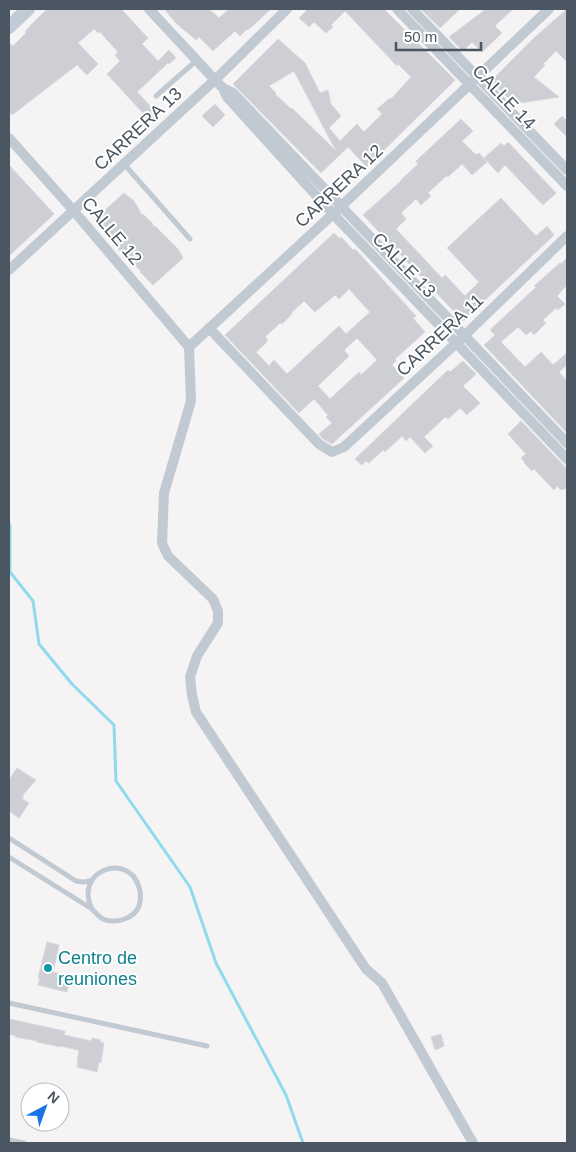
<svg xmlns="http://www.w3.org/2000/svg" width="576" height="1152" font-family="Helvetica,sans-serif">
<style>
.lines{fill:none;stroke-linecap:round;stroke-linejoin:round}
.stream{stroke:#90daee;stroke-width:3}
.building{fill:#cdcfd5;stroke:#d7d9de;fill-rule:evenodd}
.lane{stroke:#c1cad2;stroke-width:5}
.street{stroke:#c1cad2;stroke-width:10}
.secondary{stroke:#c1cbd6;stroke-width:14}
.culture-dot{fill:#0f9aa8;stroke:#fff;stroke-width:2}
.labels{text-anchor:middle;stroke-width:4;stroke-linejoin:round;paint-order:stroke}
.street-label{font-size:18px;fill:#4a5661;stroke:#fff}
.culture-label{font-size:18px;fill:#0d838f;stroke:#fff;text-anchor:start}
</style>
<rect width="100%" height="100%" fill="#f5f3f3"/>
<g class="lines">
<path class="stream" d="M9,523L10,526V572L33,601L39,644L72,684L114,725L116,781L190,887L216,963L286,1095L303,1143"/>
</g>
<g class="building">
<path d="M47,9H121L148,38L142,44L158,61L169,50L176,58L169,64L168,63L137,92L159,115L152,123L107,74L120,61L115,55L118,52L99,31L98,33L94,29L78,43L98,64L87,75L77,65L12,115L9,111V42L13,46L26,33L25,32L28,28Z"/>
<path d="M164,9H209L219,18L229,9H271L248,30L247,29L240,36L235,31L213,51L199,37L196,40L176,23Z"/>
<path d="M308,9H384L455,80L367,167L348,147L321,173L233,84L278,39L305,63L320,93L328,90L331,104L341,116L329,128L340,141L357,124L364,132L382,114L377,109L390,98L391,99L411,77L398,64L397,66L345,11L331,25L333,27L326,33L314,22L309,27L299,18ZM294,71L306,94L336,151L292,108L291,109L275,94L276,93L269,86Z"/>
<path d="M421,9H460L440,28Z"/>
<path d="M486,9H513L495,26L502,33L482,52L472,42L463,51L449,37Z"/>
<path d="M567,9V62L556,51L543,64L545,65L534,77L559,97L514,104L491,81L534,38Z"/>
<path d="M215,104L225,115L213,127L202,116Z"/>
<path d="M562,116L567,121V137L554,124Z"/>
<path d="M461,119L473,131L462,141L476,155L479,153L487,162L472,175L462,164L448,177L446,176L428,193L431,196L421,205L416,199L401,213L406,219L396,229L442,278L445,275L465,296L479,282L447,248L501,198L536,236L547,226L554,235L463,321L363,215L401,181V180L418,164L416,161Z"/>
<path d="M508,142L556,193L543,205L505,165L498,173L484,158L501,143L504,146Z"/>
<path d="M9,165L54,214L9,256Z"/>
<path d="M124,193L134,201L142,215L143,214L153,224V227L155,226L178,249L183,258L153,285L140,272L141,271L118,249L120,248L112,241H114L107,235L94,220Z"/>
<path d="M334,233L340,239L341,237L353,250L355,249L416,316L413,318L425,332L395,359L396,361L392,365L404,378L332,444L323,439L319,434L332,423L326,417L328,415L314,399L299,413L225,335ZM349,289L370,312L346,334L339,326L287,374L274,360L269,366L256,352L266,343V342L268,340L265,337L280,323L282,324L292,314L291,313L304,301L315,312L335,295L339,299ZM357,338L377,360L361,375L359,372L330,399L318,386L349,356L344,350Z"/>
<path d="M567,258V285L557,296L565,304L558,310L556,308L543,320L546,323L534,335L531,331L526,335L518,327L501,342L525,367L541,352L553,365L567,353V365L559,372L567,381V433L484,345L495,335L490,330L536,287L534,286L560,263L561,264Z"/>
<path d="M463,361L476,374L463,386L480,403L467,415L460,408L448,419L445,417L424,437L433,446L425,453L410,437L406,441L402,436L385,452L383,450L369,463L366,461L362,465L355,459L448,370L450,372Z"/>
<path d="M521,421L567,469V488L561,490L557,486L554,490L534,469L532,471L524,463L525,462L521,458L526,454L508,434Z"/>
<path d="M17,768L36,780L22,796L24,797L22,799L29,803L19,818L9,811V780Z"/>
<path d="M47,942L59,945L53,972L69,976L68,981H70L67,992L38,985L40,978H38Z"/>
<path d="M9,1019L65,1031L64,1035L91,1041L92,1038L101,1040L100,1042L104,1043L101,1063L99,1062L97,1072L77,1067L78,1061H77L79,1051L78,1050L61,1046V1047L37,1042V1041L15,1037L16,1036L9,1034Z"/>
<path d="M441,1034L444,1046L435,1050L431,1037Z"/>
</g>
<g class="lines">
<g class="lane">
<path d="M156,96L197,60"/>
<path d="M124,164L190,239"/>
<path d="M9,838L76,881L83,882L90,881"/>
<path d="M9,857L92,909C95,912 99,917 103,919C116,924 134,919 139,906C141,899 141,893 139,887C128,851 73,871 92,909"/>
<path d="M9,1003L207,1046"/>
<path d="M9,1140L24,1143"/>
</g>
<g class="street">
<path d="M149,9L215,80L223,88L233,93L567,443"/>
<path d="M397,9L567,186"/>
<path d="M412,9L567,170"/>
<path d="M223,88L227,97L333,214L567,459"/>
<path d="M9,138L73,210L189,347"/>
<path d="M9,270L218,77L287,9"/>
<path d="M209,328L319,444L332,452L344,447L465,335L567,236"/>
<path d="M473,1143L382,983L366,969L196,712L192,695L190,677L197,656L218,623V611L213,599L168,556L162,543L164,493L191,401L189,347L333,214L549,9"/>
</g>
<path class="secondary" d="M9,27L28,9"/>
</g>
<circle class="culture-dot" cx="48" cy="968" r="5"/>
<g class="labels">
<g class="street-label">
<text transform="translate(504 97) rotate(46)" y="6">CALLE 14</text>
<text transform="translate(138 129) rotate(-43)" y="6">CARRERA 13</text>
<text transform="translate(339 186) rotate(-43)" y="6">CARRERA 12</text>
<text transform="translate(112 231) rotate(50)" y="6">CALLE 12</text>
<text transform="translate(404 265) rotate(46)" y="6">CALLE 13</text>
<text transform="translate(440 335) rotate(-43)" y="6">CARRERA 11</text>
</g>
<g class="culture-label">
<text x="58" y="964">Centro de<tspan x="58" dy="21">reuniones</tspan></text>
</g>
</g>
<rect width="576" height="1152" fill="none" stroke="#4a5661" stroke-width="20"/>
<g transform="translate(45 1107) rotate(41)"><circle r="24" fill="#ffffff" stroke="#b7bbc0"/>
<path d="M0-4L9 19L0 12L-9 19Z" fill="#1a73e8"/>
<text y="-8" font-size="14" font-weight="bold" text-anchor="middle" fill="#4a5661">N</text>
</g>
<path d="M396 42v8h85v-8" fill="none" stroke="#4a5661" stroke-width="2.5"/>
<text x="404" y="42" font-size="15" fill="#4a5661" stroke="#ffffff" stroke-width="4" paint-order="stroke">50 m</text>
</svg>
